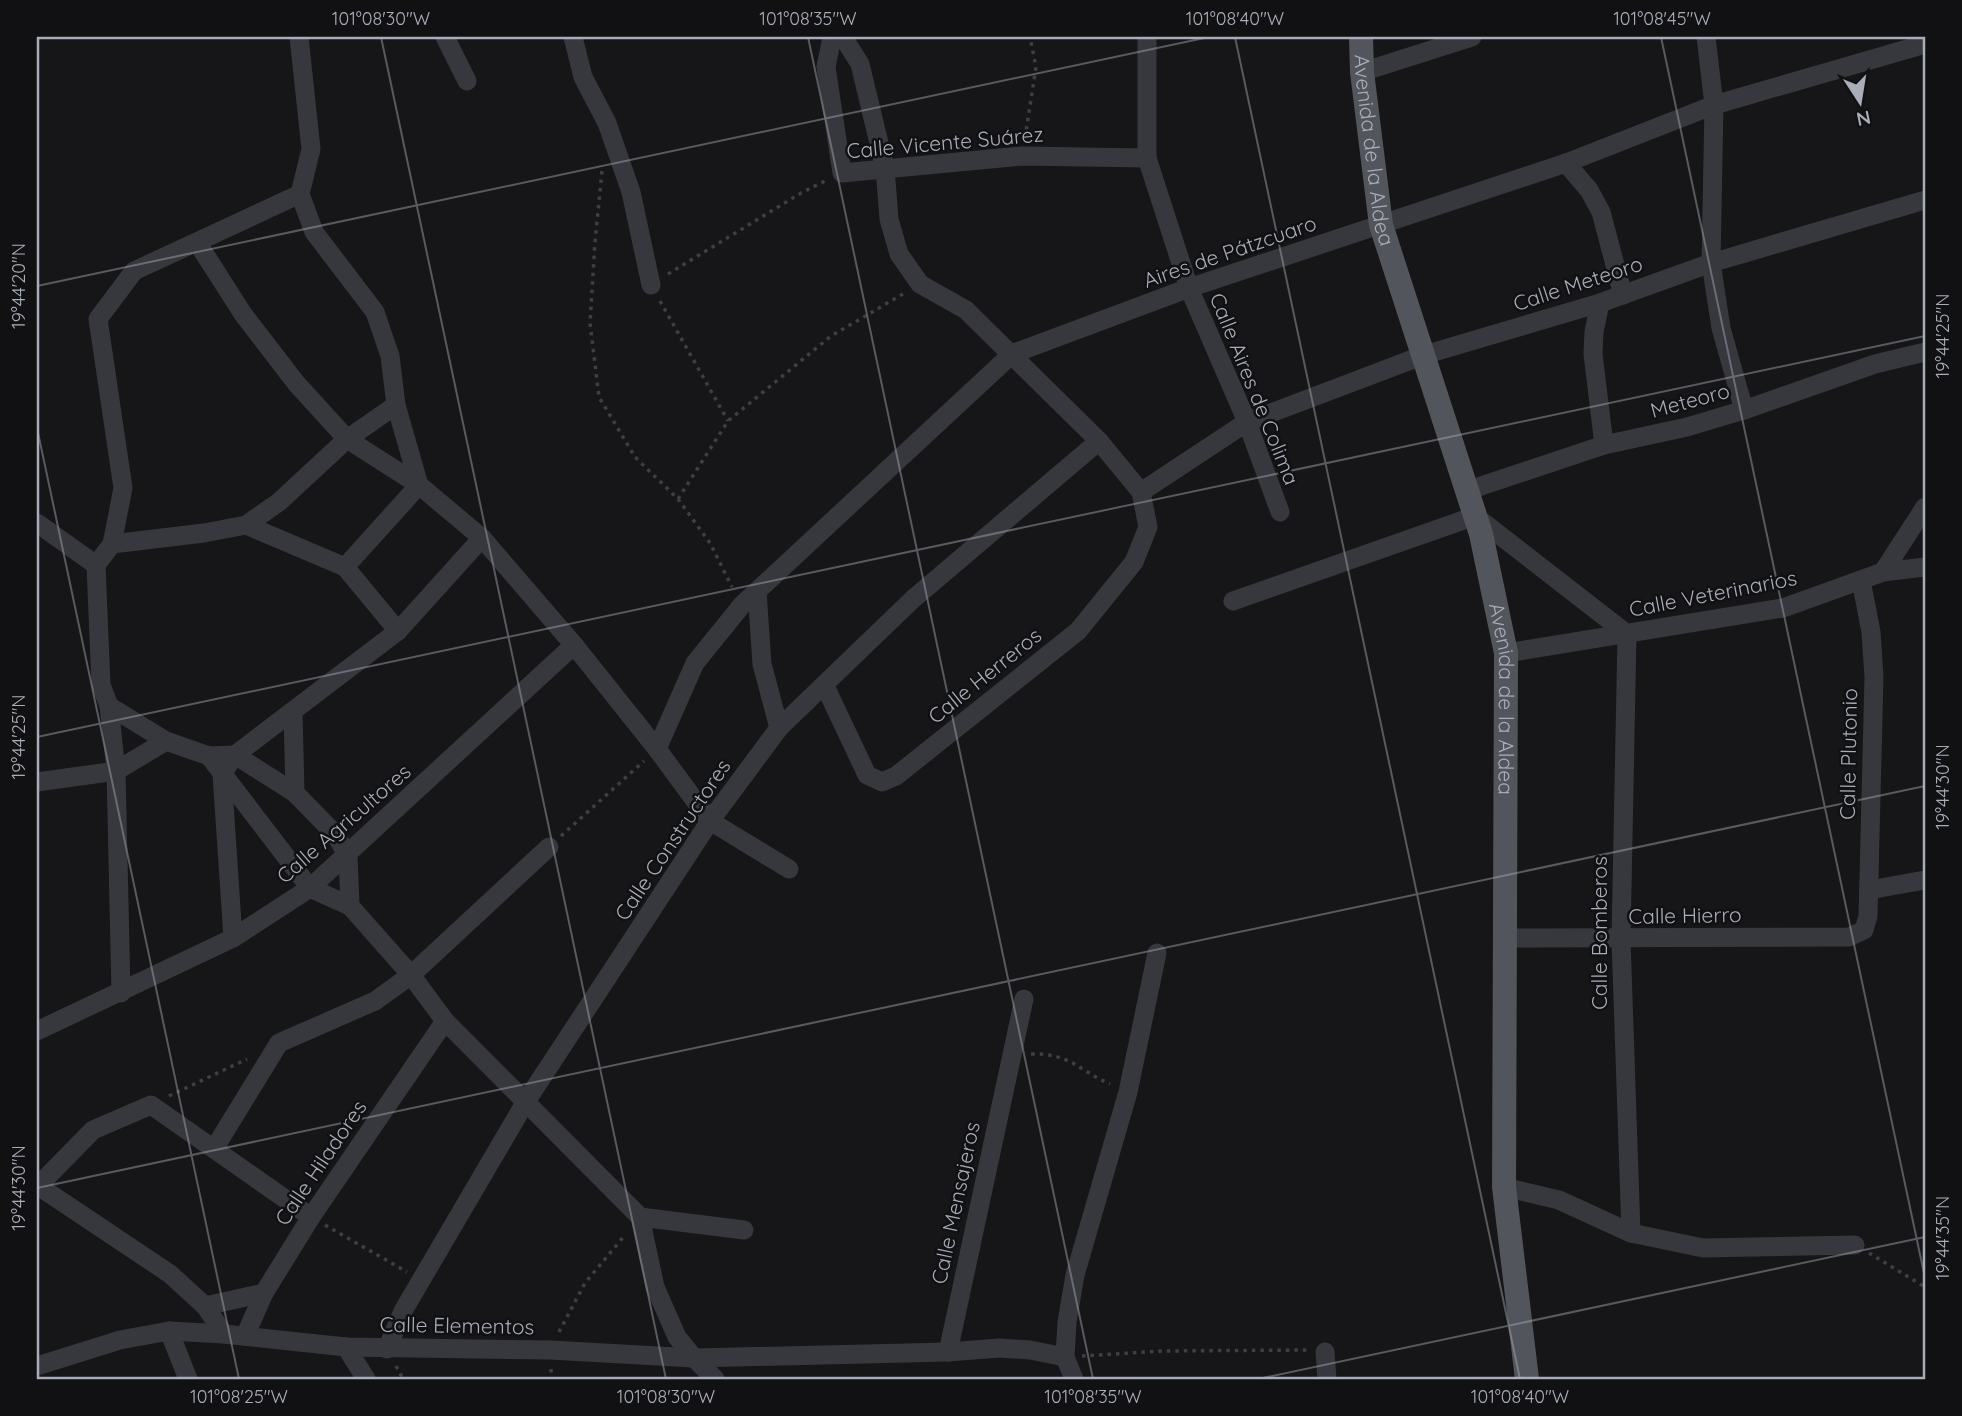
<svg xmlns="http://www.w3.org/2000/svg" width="1962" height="1416" font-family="Quicksand,sans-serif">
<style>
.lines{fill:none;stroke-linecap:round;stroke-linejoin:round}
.path{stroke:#3d3f44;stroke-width:3.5;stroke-dasharray:3.5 5;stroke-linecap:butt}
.minor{stroke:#37383d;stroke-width:19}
.major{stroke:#53555c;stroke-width:24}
.ticks{fill:none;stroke:#a8adb8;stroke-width:2;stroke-opacity:0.45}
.labels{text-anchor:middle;stroke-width:5;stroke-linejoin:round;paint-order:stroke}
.street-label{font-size:21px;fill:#a8adb8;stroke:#111113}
.neatline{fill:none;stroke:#a8adb8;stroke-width:2.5}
.ticks-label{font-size:18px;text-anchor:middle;fill:#a8adb8}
</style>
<rect width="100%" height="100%" fill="#161618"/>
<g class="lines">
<g class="path">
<path d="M1025,138L1036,67L1030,37"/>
<path d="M602,171L595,242L590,323L599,397L635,457L678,499L710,543L732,587"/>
<path d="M668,274L801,193L827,180"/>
<path d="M660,301L728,421"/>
<path d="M678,499L728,421L831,336L903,294"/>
<path d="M561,836L644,761"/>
<path d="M1031,1054C1070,1053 1078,1070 1110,1084"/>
<path d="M169,1096L247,1059"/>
<path d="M325,1225L407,1272"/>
<path d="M1869,1253L1925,1287"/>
<path d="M559,1332L585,1283L625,1235"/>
<path d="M1082,1356L1162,1351L1309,1350"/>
<path d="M396,1366L403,1379"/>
<path d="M551,1369L552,1379"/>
</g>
<g class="minor">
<path d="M299,37L311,149L300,194"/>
<path d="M445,37L467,81"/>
<path d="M573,37L583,77L607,123L631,192L651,285"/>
<path d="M832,37L826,67L842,173L1022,156L1147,158"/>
<path d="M1147,37V158L1189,288L1247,422L1280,512"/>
<path d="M1706,37L1714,105L1711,263L1721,328L1744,410"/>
<path d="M1362,72L1472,37"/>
<path d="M1566,163L1589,190L1601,212L1623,295"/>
<path d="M300,194L314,232L375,312L390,356L396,405L419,485L482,538L574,645L657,749L710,821L789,869"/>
<path d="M197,242L243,314L296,383L347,439L419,485L345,567"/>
<path d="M1600,303L1594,332L1593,354L1604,445"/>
<path d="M1466,491L1604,445L1687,427L1744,410L1875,364L1925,352"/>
<path d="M1141,492L1247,422L1424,355L1600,303L1711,263L1925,200"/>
<path d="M37,523L96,565"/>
<path d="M246,525L345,567L398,631"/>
<path d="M112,544L204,533L246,525L279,502L347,439L396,405"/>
<path d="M1883,572L1925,507"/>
<path d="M757,591L762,664L779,728"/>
<path d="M1233,601L1475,516L1627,634L1621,939L1631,1233"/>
<path d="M1506,653L1783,608L1883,572L1925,567"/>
<path d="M825,686L867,775L882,782L896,776L1078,631L1134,562L1148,527L1141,492L1099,441L966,310L920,284L899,254L889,219L885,168L860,64L843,37"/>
<path d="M109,706L166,741L209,756L235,755L295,793L335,834L348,856L350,906"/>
<path d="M293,712L295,793"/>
<path d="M657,749L695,663L742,605L1012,354L1189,288L1566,163L1714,105L1925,44"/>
<path d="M209,756L310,888L350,906L411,975L445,1021L640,1217L655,1287L677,1337L694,1358L715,1379"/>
<path d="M37,782L116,771L166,741"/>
<path d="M1869,890L1925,880"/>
<path d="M233,938L222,774L235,755L398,631L482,538"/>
<path d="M1506,938L1849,937L1864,930L1868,916L1874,677L1871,632L1861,580"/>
<path d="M121,993L116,771L109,706L101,685L96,565L112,544L123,488L98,319L134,271L300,194"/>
<path d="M37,1031L233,938L310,888L574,645"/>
<path d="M214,1149L279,1043L375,1001L411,975L549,847"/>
<path d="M37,1185L170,1274L205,1306L224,1334"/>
<path d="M38,1186L93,1130L151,1105L311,1217"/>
<path d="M1504,1187L1559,1200L1631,1233L1703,1248L1855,1245"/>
<path d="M640,1217L744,1230"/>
<path d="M205,1306L264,1293"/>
<path d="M169,1331L188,1379"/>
<path d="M245,1336L264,1293L311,1217L445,1021"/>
<path d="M346,1347L366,1379"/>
<path d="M387,1349L403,1311L525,1103L710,821L779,728L913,599L1099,441"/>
<path d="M948,1352L1024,999"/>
<path d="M1325,1352L1327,1379"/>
<path d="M37,1366L120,1340L169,1331L224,1334L346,1347L550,1350L694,1358L948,1352L999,1348L1030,1350L1065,1357"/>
<path d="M1074,1379L1065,1357L1067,1322L1075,1275L1128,1092L1157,953"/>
</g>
<path class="major" id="s1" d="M1361,37L1362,72L1381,225L1481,534L1506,653L1504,1187L1527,1379"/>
</g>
<path class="ticks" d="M381,37L666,1379M808,37L1093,1379M1235,37L1520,1379M1661,37L1925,1278M37,286L1209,37M37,428L239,1379M37,737L1925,336M37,1188L1925,786M1258,1379L1925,1237"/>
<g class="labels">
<g class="street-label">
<text transform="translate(945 143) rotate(-5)" y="7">Calle Vicente Suárez</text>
<text dy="7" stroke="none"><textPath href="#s1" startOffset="114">Avenida de la Aldea</textPath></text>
<text transform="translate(1230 252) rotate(-19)" y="7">Aires de Pátzcuaro</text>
<text transform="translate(1578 284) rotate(-18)" y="7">Calle Meteoro</text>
<text transform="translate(1254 389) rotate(68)" y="7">Calle Aires de Colima</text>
<text transform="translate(1690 401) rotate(-15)" y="7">Meteoro</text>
<text transform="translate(1713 594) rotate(-11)" y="7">Calle Veterinarios</text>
<text transform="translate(985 676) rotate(-39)" y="7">Calle Herreros</text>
<text dy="7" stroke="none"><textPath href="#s1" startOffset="681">Avenida de la Aldea</textPath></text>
<text transform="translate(1849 754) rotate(-89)" y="7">Calle Plutonio</text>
<text transform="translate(344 824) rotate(-41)" y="7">Calle Agricultores</text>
<text transform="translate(673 840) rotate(-56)" y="7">Calle Constructores</text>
<text transform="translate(1685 916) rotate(-1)" y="7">Calle Hierro</text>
<text transform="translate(1600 933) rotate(-90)" y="7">Calle Bomberos</text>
<text transform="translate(321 1163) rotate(-56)" y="7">Calle Hiladores</text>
<text transform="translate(956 1203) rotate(-78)" y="7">Calle Mensajeros</text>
<text transform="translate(457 1326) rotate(1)" y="7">Calle Elementos</text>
</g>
</g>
<rect width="1962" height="1416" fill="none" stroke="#111113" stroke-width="77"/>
<g transform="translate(1860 102) rotate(168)" stroke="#111113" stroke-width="5" paint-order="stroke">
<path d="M0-5L12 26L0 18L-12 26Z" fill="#a8adb8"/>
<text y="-10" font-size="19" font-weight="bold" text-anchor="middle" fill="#a8adb8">N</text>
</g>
<rect x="38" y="38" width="1886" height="1340" class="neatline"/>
<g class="ticks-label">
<text x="381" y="25">101°08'30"W</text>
<text x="808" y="25">101°08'35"W</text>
<text x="1235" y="25">101°08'40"W</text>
<text x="1662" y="25">101°08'45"W</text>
<text transform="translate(19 286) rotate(-90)" y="6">19°44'20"N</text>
<text transform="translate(1943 336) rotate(-90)" y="6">19°44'25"N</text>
<text transform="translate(19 737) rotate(-90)" y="6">19°44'25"N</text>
<text transform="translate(1943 787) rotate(-90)" y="6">19°44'30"N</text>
<text transform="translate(19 1188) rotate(-90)" y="6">19°44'30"N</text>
<text transform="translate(1943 1238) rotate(-90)" y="6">19°44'35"N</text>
<text x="239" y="1403">101°08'25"W</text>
<text x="666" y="1403">101°08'30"W</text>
<text x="1093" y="1403">101°08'35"W</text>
<text x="1520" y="1403">101°08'40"W</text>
</g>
</svg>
